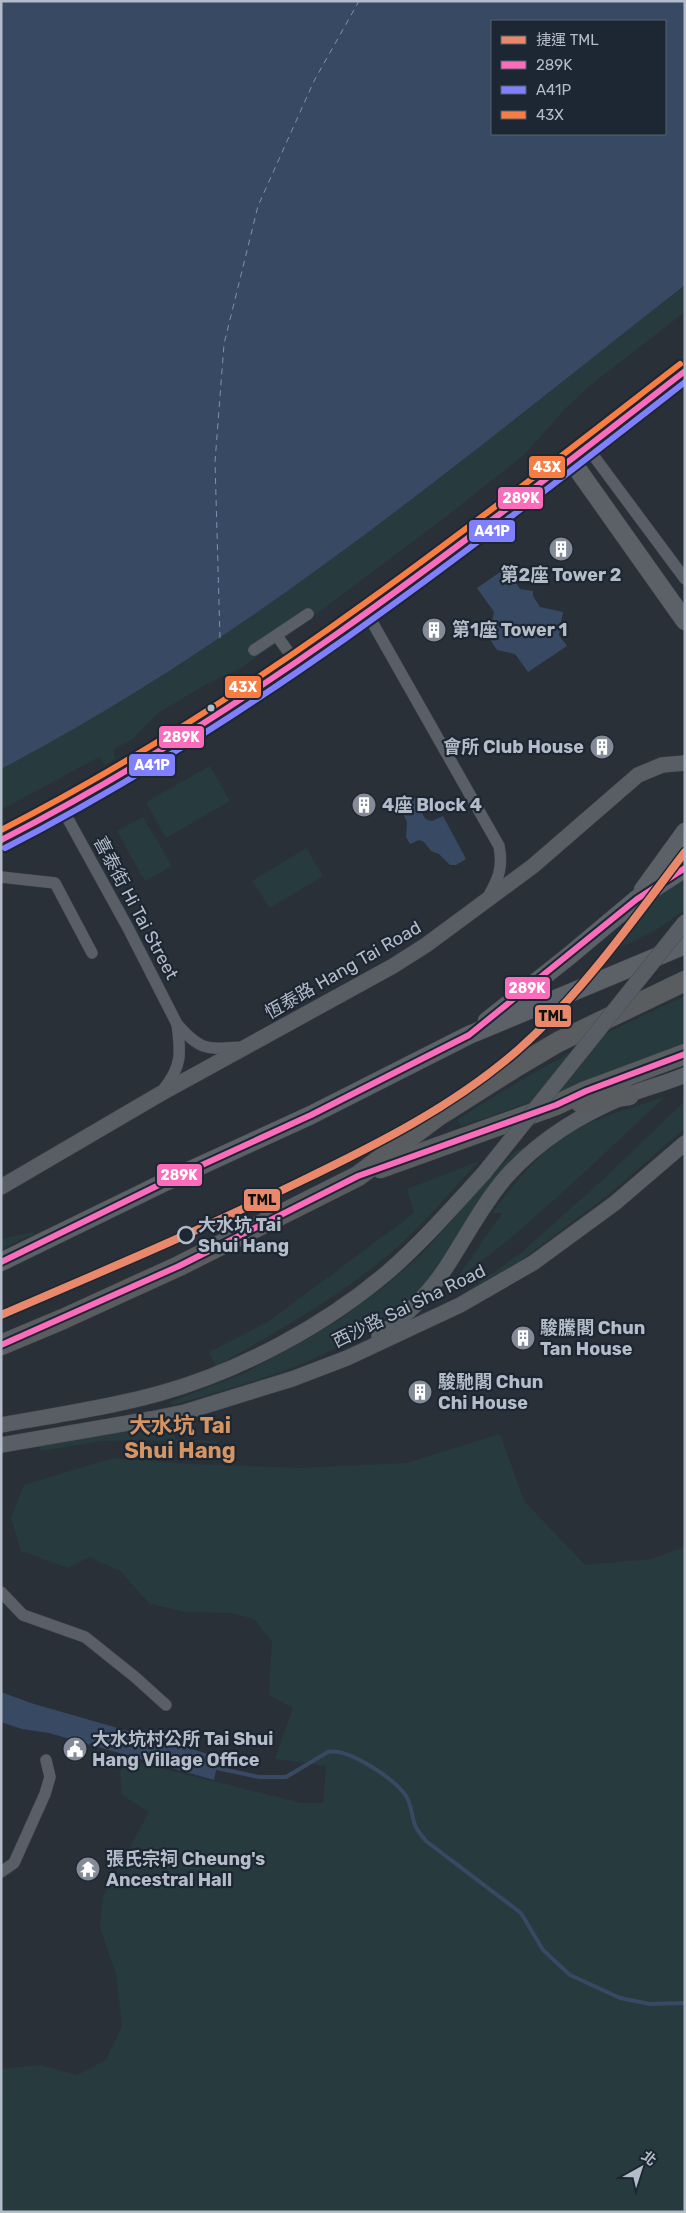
<svg xmlns="http://www.w3.org/2000/svg" width="686" height="2213" font-family="Rubik,'Noto Sans TC',sans-serif">
<style>
.green{fill:#273a3e}
.water{fill:#384963;fill-rule:evenodd}
.lines{fill:none;stroke-linecap:round;stroke-linejoin:round}
.stream{stroke:#384963;stroke-width:4}
.ferry{stroke:#7c92b1;stroke-width:1;stroke-dasharray:6 5;stroke-linecap:butt}
.street-casing{stroke:#484c53;stroke-width:12}
.secondary-casing{stroke:#484c53;stroke-width:16}
.primary-casing{stroke:#484c55;stroke-width:19}
.highway-casing{stroke:#474c53;stroke-width:21}
.street{stroke:#5a5e66;stroke-width:11}
.secondary{stroke:#595d64;stroke-width:15}
.primary{stroke:#5c6168;stroke-width:18}
.highway{stroke:#5a5d60;stroke-width:20}
.secondary-bridge-casing{stroke:#484c53;stroke-width:16;stroke-linecap:butt}
.secondary-bridge{stroke:#595d64;stroke-width:15}
.bus-1-casing{stroke:#1d2633;stroke-width:10}
.bus-2-casing{stroke:#1d2633;stroke-width:10}
.bus-3-casing{stroke:#1d2633;stroke-width:10}
.bus-1{stroke:#fb6dba;stroke-width:6}
.bus-2{stroke:#8080ff;stroke-width:6}
.bus-3{stroke:#f77d43;stroke-width:6}
.metro-1-casing{stroke:#1d2633;stroke-width:11}
.metro-1{stroke:#e9886a;stroke-width:8}
.bus-dot{fill:#b4bcc9;stroke:#1d2633;stroke-width:2}
.stop-dot{fill:#1d2633;stroke:#b4bcc9;stroke-width:2.5}
.labels{text-anchor:middle;stroke-width:4.5;stroke-linejoin:round;paint-order:stroke}
.poi-label{font-size:18px;font-weight:bold;fill:#b4bcc9;stroke:#1d2633;text-anchor:start}
.street-label{font-size:18px;fill:#b4bcc9;stroke:#1d2633}
.stop-label{font-size:18px;font-weight:bold;fill:#b4bcc9;stroke:#1d2633;text-anchor:start}
.district-label{font-size:22px;font-weight:bold;fill:#d59563;stroke:#1d2633}
.line-badge{stroke:#1d2633;stroke-width:2}
.badge-label{font-size:14px;text-anchor:middle;font-weight:bold;fill:#fff}
.pale-badge-label{font-size:14px;text-anchor:middle;font-weight:bold;fill:#111}
</style>
<rect width="100%" height="100%" fill="#2a3038"/>
<g class="green">
<path d="M685,285V312L588,387L564,410L524,455L448,515L280,641L239,669L203,686L157,714L132,739L113,750L115,759L105,765L99,757L1,810V769C250,639 465,457 685,285Z"/>
<path d="M210,766L230,801L166,838L146,802Z"/>
<path d="M143,817L172,866L145,881L117,831Z"/>
<path d="M306,848L323,876L270,908L252,881Z"/>
<path d="M685,859V910L656,930L609,953Z"/>
<path d="M685,996V1044L644,1063L461,1126L457,1120C529,1073 607,1031 685,996Z"/>
<path d="M666,1096C597,1159 532,1226 456,1280L502,1213H492C514,1182 540,1152 573,1132C601,1115 636,1107 666,1096Z"/>
<path d="M685,1101V1128L608,1195L523,1259L463,1294L521,1253L599,1183Z"/>
<path d="M527,1145C490,1184 467,1233 433,1274C371,1350 263,1380 172,1405L171,1402L247,1372L339,1320L384,1287L421,1255L513,1153Z"/>
<path d="M479,1161C449,1193 420,1229 386,1257C334,1300 275,1333 216,1366L209,1352L268,1322L414,1213L407,1189Z"/>
<path d="M33,1232V1235L21,1239L1,1250V1239Z"/>
<path d="M174,1424L175,1439L217,1441V1443L131,1440L102,1441L41,1451L39,1445Z"/>
<path d="M500,1434L524,1501L585,1565L651,1559L685,1547V2212H1V2069L40,2065L77,2075L106,2060L122,2026L116,1974L100,1928L103,1897L149,1812L122,1795L120,1772L128,1760L302,1803H323L326,1766L275,1759L293,1708L269,1695L272,1642L254,1619L232,1613L186,1612L150,1604L120,1571L89,1557L68,1568L21,1551L11,1518L24,1485L113,1458L191,1464L300,1468L406,1463Z"/>
</g>
<g class="water">
<path d="M1,1H685V285C465,457 250,639 1,769ZM492,21H665V134H492Z"/>
<path d="M506,568L520,589L533,591V596L540,607L563,612L559,635L567,646L528,672L515,654L497,650L489,638L494,612L477,588Z"/>
<path d="M409,796L419,800C424,809 419,819 432,821L443,816L466,859L456,865H450L439,854L431,851L424,842L419,840L410,844L406,837L407,822L400,807L403,800Z"/>
<path d="M1,1692L34,1704L219,1757L214,1780L49,1733L22,1729L1,1722Z"/>
</g>
<g class="lines">
<path class="stream" d="M212,1767L259,1777H286L328,1752C348,1748 391,1777 404,1793C412,1802 411,1815 415,1825C417,1831 422,1836 426,1841L521,1913L543,1950L570,1975L620,1998L650,2004L685,2003"/>
<path class="ferry" d="M220,638L215,462L224,344L258,206L314,81L359,1"/>
<defs>
<g id="street">
<path d="M587,447L685,579"/>
<path d="M367,613L499,846C503,866 499,878 489,895"/>
<path d="M277,636L297,664"/>
<path d="M254,650L308,614"/>
<path d="M63,810L128,928L177,1024C201,1052 208,1049 243,1047"/>
<path d="M1,877L55,883L92,953"/>
<path d="M163,1090C182,1067 181,1053 177,1024"/>
<path d="M1,1592L23,1615L85,1637L135,1677L166,1705"/>
<path d="M1,1872L14,1863L45,1794L50,1777L46,1760"/>
</g>
<g id="secondary">
<path d="M1,840C153,766 291,669 426,569C513,504 599,438 685,371"/>
<path d="M1,1187L160,1094L393,966L426,945L533,866L638,775L662,765L685,763"/>
<path d="M379,1336C403,1318 426,1297 443,1272C464,1241 481,1206 506,1177C539,1140 581,1114 628,1095C646,1088 666,1083 685,1075"/>
<path d="M1,1425C54,1415 108,1408 161,1393C240,1371 326,1325 389,1271C423,1241 453,1207 484,1173"/>
<path d="M1,1445L151,1419L185,1412L292,1379L347,1358L460,1305L533,1263L615,1203L685,1143"/>
</g>
<g id="primary">
<path d="M571,460L685,621"/>
<path d="M643,890L685,832"/>
<path d="M487,1021L569,956L637,899L685,868"/>
<path d="M1,1262L167,1181L311,1115L469,1035L685,945"/>
</g>
<g id="highway">
<path d="M580,1102L629,1095"/>
<path d="M380,1168L556,1105L586,1091L685,1054"/>
<path d="M1,1345L63,1319L179,1266L358,1176L438,1116L514,1068L558,1042L685,981"/>
</g>
</defs>
<use href="#street" class="street-casing"/>
<use href="#secondary" class="secondary-casing"/>
<use href="#primary" class="primary-casing"/>
<use href="#highway" class="highway-casing"/>
<use href="#street" class="street"/>
<use href="#secondary" class="secondary"/>
<use href="#primary" class="primary"/>
<use href="#highway" class="highway"/>
<defs>
<path id="secondary-bridge" d="M484,1173L685,922"/>
</defs>
<use href="#secondary-bridge" class="secondary-bridge-casing"/>
<use href="#secondary-bridge" class="secondary-bridge"/>
<defs>
<g id="bus-1">
<path d="M1,840C248,714 466,541 685,371"/>
<path d="M1,1262L167,1181L311,1115L469,1035L637,899L685,868"/>
<path d="M1,1345L179,1266L358,1176L556,1105L586,1091L685,1054"/>
</g>
<path id="bus-2" d="M5,848C251,722 468,551 685,382"/>
<path id="bus-3" d="M1,830C246,705 463,532 680,364"/>
</defs>
<use href="#bus-1" class="bus-1-casing"/>
<use href="#bus-2" class="bus-2-casing"/>
<use href="#bus-3" class="bus-3-casing"/>
<use href="#bus-1" class="bus-1"/>
<use href="#bus-2" class="bus-2"/>
<use href="#bus-3" class="bus-3"/>
<defs>
<path id="metro-1" d="M1,1315C101,1272 201,1230 299,1182C376,1145 454,1106 519,1049C583,992 633,920 685,852"/>
</defs>
<use href="#metro-1" class="metro-1-casing"/>
<use href="#metro-1" class="metro-1"/>
</g>
<defs>
<symbol id="building-disc" viewBox="-11 -11 22 22"><circle r="9.5" fill="#848b96" stroke="#1d2633"/><path d="M-4-6H4V6H1V3H-1V6H-4ZM-2.5-4.3h1.7v1.8h-1.7ZM.8-4.3h1.7v1.8H.8ZM-2.5-1h1.7V.8h-1.7ZM.8-1h1.7V.8H.8Z" fill="#fff"/></symbol>
<symbol id="civic-disc" viewBox="-11 -11 22 22"><circle r="9.5" fill="#848b96" stroke="#1d2633"/><path d="M-.6-6.5H3V-4.5H.6V-3L4-1V1h2V6H-6V1h2V-1L-.6-3ZM-1.2 2.5V6h2.4V2.5Z" fill="#fff"/></symbol>
<symbol id="temple-disc" viewBox="-11 -11 22 22"><circle r="9.5" fill="#848b96" stroke="#1d2633"/><path d="M0-6L5-2H3V0L6.5 2.5H4V6H1.5V3h-3V6H-4V2.5H-6.5L-3 0V-2H-5Z" fill="#fff"/></symbol>
</defs>
<g fill-rule="evenodd">
<use href="#building-disc" x="547" y="535" width="28" height="28"/>
<use href="#building-disc" x="420" y="616" width="28" height="28"/>
<use href="#building-disc" x="588" y="733" width="28" height="28"/>
<use href="#building-disc" x="350" y="791" width="28" height="28"/>
<use href="#building-disc" x="509" y="1324" width="28" height="28"/>
<use href="#building-disc" x="406" y="1378" width="28" height="28"/>
<use href="#civic-disc" x="61" y="1735" width="28" height="28"/>
<use href="#temple-disc" x="74" y="1855" width="28" height="28"/>
</g>
<circle class="bus-dot" cx="211" cy="708" r="4.5"/>
<circle class="stop-dot" cx="186" cy="1235" r="8"/>
<g class="labels">
<g class="poi-label">
<text x="561" y="581" text-anchor="middle">第2座 Tower 2</text>
<text x="452" y="636">第1座 Tower 1</text>
<text x="584" y="753" text-anchor="end">會所 Club House</text>
<text x="382" y="811">4座 Block 4</text>
<text x="540" y="1334">駿騰閣 Chun<tspan x="540" dy="21">Tan House</tspan></text>
<text x="438" y="1388">駿馳閣 Chun<tspan x="438" dy="21">Chi House</tspan></text>
<text x="92" y="1745">大水坑村公所 Tai Shui<tspan x="92" dy="21">Hang Village Office</tspan></text>
<text x="106" y="1865">張氏宗祠 Cheung's<tspan x="106" dy="21">Ancestral Hall</tspan></text>
</g>
<g class="street-label">
<text transform="translate(136 908) rotate(62)" y="6">喜泰街 Hi Tai Street</text>
<text transform="translate(343 970) rotate(-30)" y="6">恆泰路 Hang Tai Road</text>
<text transform="translate(409 1306) rotate(-26)" y="6">西沙路 Sai Sha Road</text>
</g>
<g class="stop-label">
<text x="198" y="1231">大水坑 Tai<tspan x="198" dy="21">Shui Hang</tspan></text>
</g>
<g class="district-label">
<text x="180" y="1433">大水坑 Tai<tspan x="180" dy="25">Shui Hang</tspan></text>
</g>
</g>
<g class="line-badge">
<rect x="528" y="455" width="38" height="24" rx="5" fill="#f77d43"/>
<rect x="497" y="486" width="47" height="24" rx="5" fill="#fb6dba"/>
<rect x="468" y="519" width="48" height="24" rx="5" fill="#8080ff"/>
<rect x="224" y="675" width="38" height="24" rx="5" fill="#f77d43"/>
<rect x="158" y="725" width="47" height="24" rx="5" fill="#fb6dba"/>
<rect x="128" y="753" width="48" height="24" rx="5" fill="#8080ff"/>
<rect x="504" y="976" width="47" height="24" rx="5" fill="#fb6dba"/>
<rect x="534" y="1004" width="38" height="24" rx="5" fill="#e9886a"/>
<rect x="156" y="1163" width="47" height="24" rx="5" fill="#fb6dba"/>
<rect x="243" y="1188" width="38" height="24" rx="5" fill="#e9886a"/>
</g>
<g class="badge-label">
<text x="547" y="472">43X</text>
<text x="521" y="503">289K</text>
<text x="492" y="536">A41P</text>
<text x="243" y="692">43X</text>
<text x="181" y="742">289K</text>
<text x="152" y="770">A41P</text>
<text x="527" y="993">289K</text>
<text x="179" y="1180">289K</text>
</g>
<g class="pale-badge-label">
<text x="553" y="1021">TML</text>
<text x="262" y="1205">TML</text>
</g>
<rect width="686" height="2213" fill="none" stroke="#b4bcc9" stroke-width="5"/>
<rect x="491" y="20" width="175" height="115" fill="#1d2633" stroke="#59626f"/>
<rect x="501" y="36" width="25" height="8" fill="#e9886a" stroke="#59626f"/>
<text x="536" y="45" font-size="15" fill="#b4bcc9">捷運 TML</text>
<rect x="501" y="61" width="25" height="8" fill="#fb6dba" stroke="#59626f"/>
<text x="536" y="70" font-size="15" fill="#b4bcc9">289K</text>
<rect x="501" y="86" width="25" height="8" fill="#8080ff" stroke="#59626f"/>
<text x="536" y="95" font-size="15" fill="#b4bcc9">A41P</text>
<rect x="501" y="111" width="25" height="8" fill="#f77d43" stroke="#59626f"/>
<text x="536" y="120" font-size="15" fill="#b4bcc9">43X</text>
<g transform="translate(641 2168) rotate(39)" stroke="#1d2633" stroke-width="4" paint-order="stroke">
<path d="M0-4L9 19L0 12L-9 19Z" fill="#b4bcc9"/>
<text y="-8" font-size="14" font-weight="bold" text-anchor="middle" fill="#b4bcc9">北</text>
</g>
</svg>
